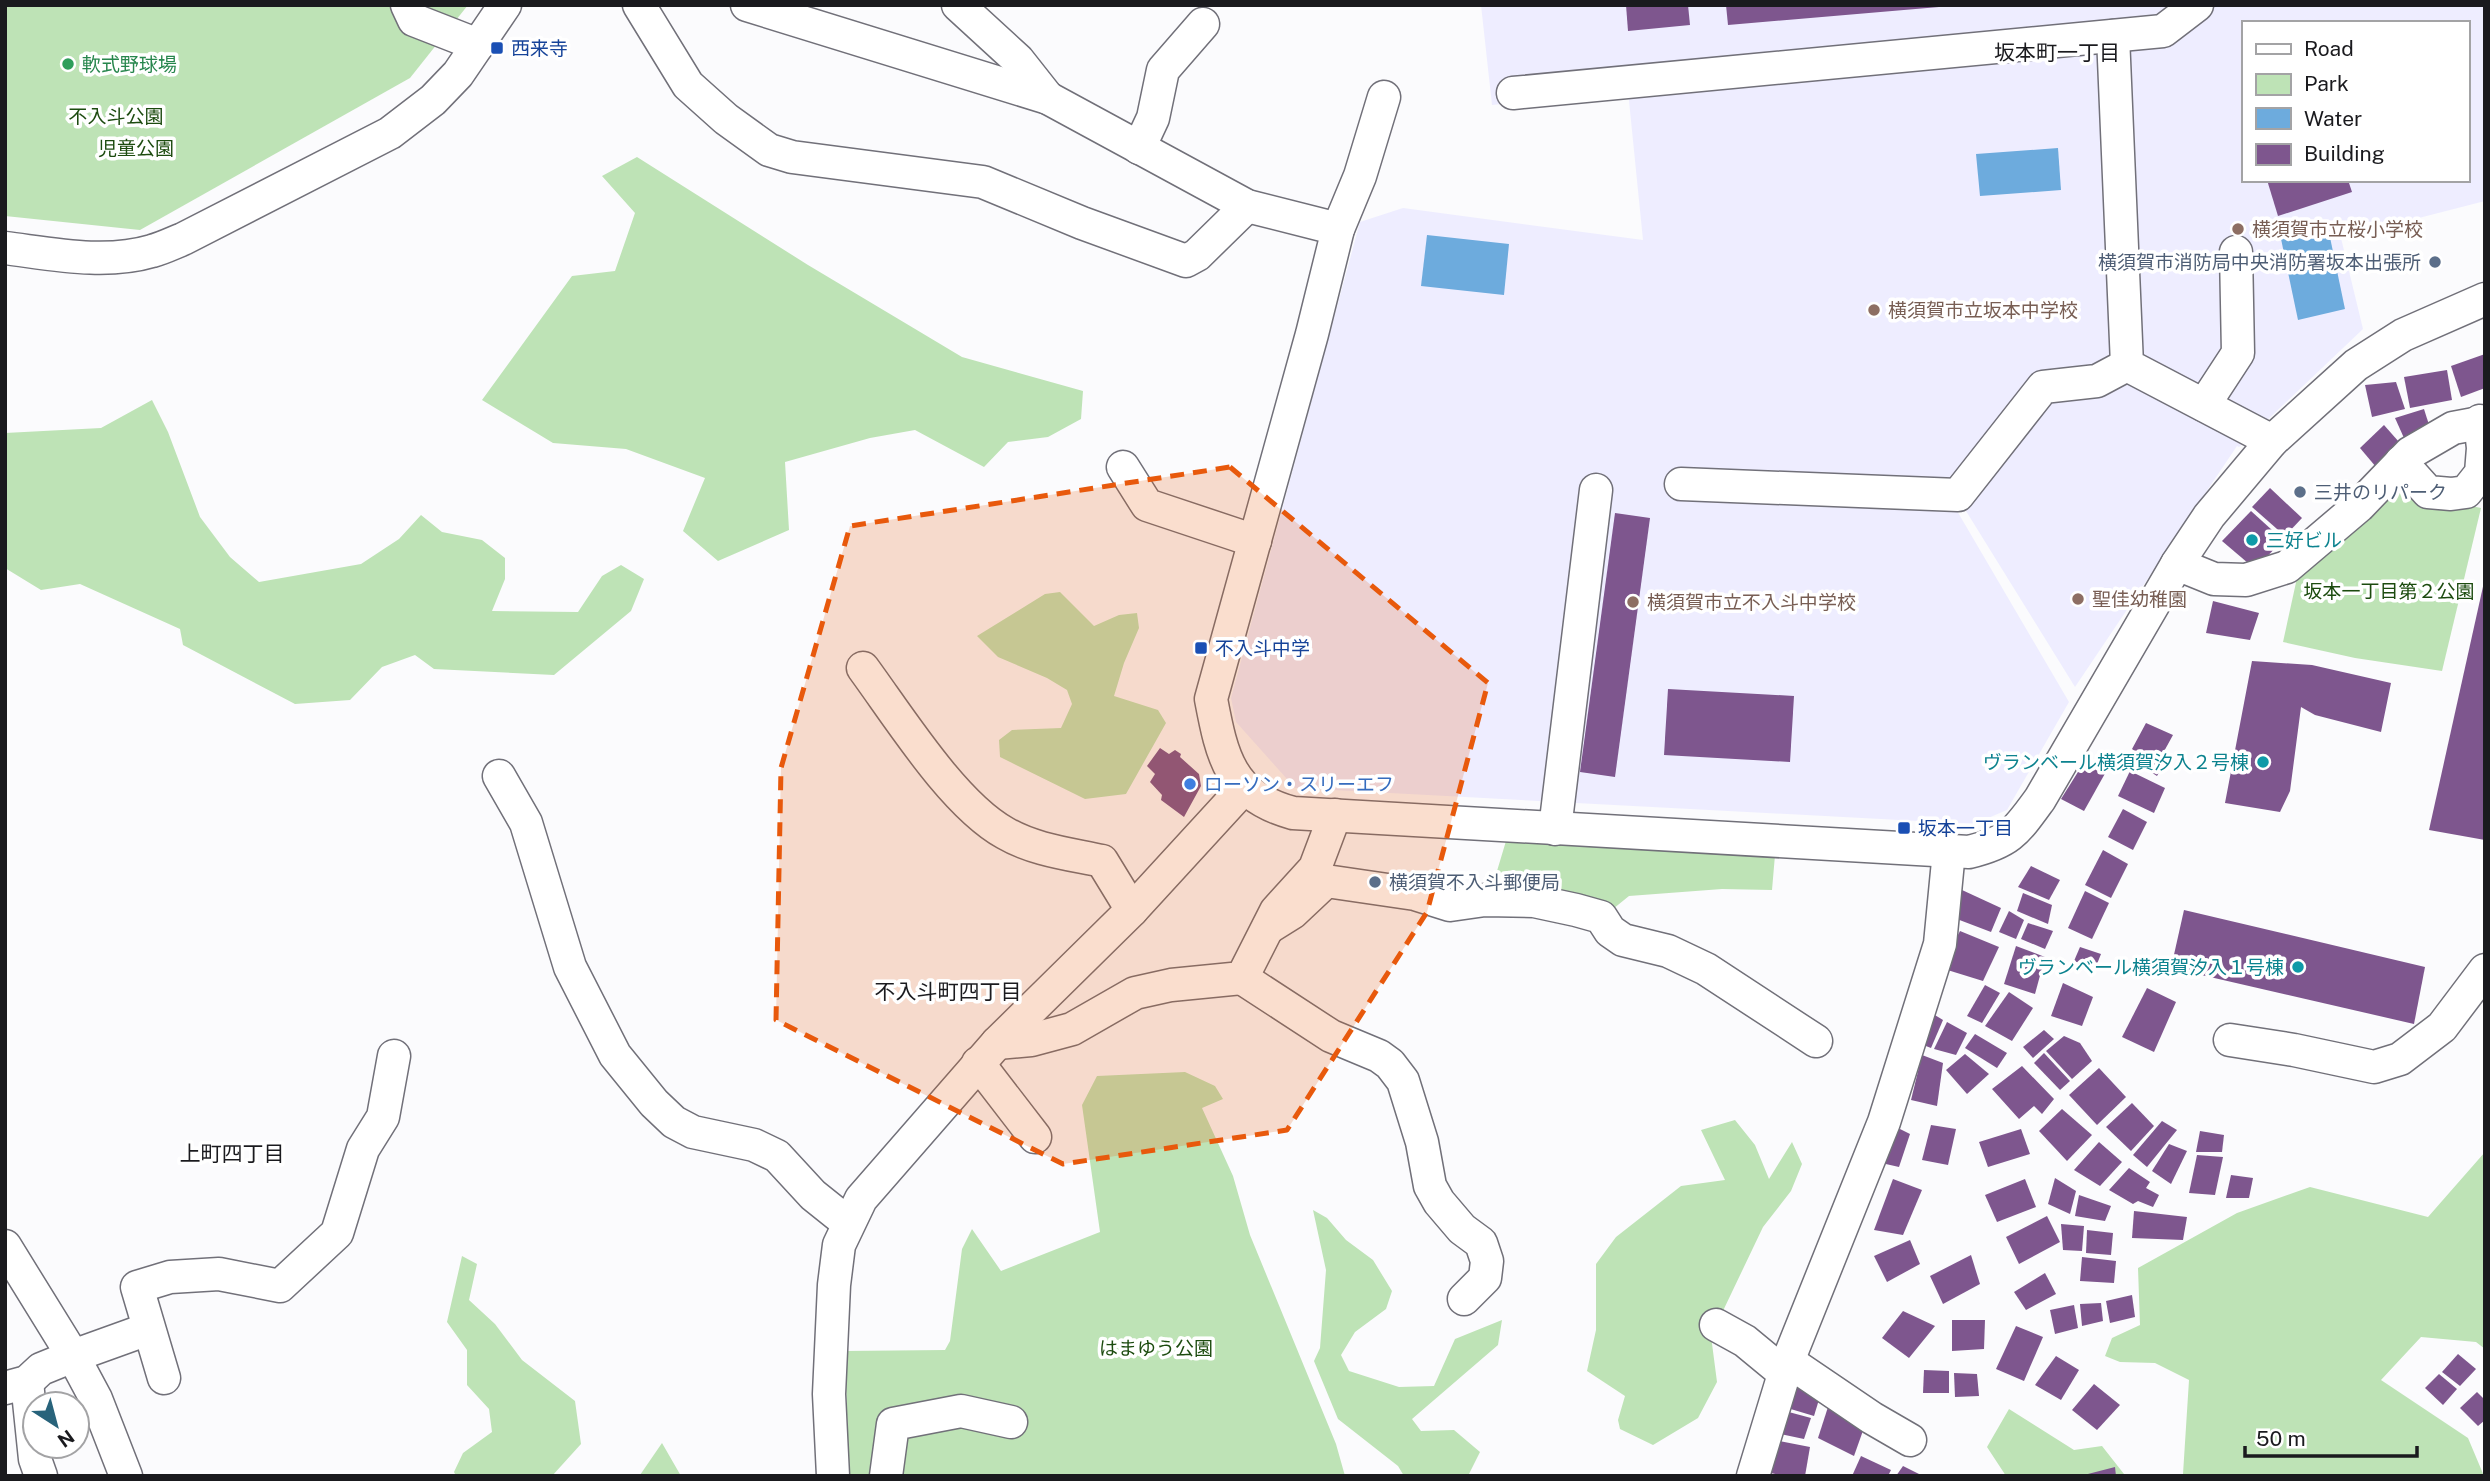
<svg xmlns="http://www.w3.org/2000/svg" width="2490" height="1481" font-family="'Public Sans','Noto Sans JP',sans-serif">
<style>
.built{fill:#eeedff;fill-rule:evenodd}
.green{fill:#bee3b6}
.water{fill:#6dabdd}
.building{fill:#7e568e}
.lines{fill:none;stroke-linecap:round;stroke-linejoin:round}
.minor-casing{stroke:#717079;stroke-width:35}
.minor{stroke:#fff;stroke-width:32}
.marked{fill:#e8590c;fill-opacity:0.2;stroke:#e8590c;stroke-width:5;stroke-dasharray:14 9;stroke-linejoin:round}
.transit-dot{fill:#1a4fb4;stroke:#fff;stroke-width:2.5}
.leisure-dot{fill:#2e9e5b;stroke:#fff;stroke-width:2.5}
.education-dot{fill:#8d6e63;stroke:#fff;stroke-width:2.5}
.service-dot{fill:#5c6f8a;stroke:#fff;stroke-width:2.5}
.culture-dot{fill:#0f9aa8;stroke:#fff;stroke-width:2.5}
.shop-dot{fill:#3f7fe0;stroke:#fff;stroke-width:2.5}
.labels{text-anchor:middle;stroke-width:7;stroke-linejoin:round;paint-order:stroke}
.transit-label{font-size:19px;fill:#164399;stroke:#fff;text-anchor:start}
.leisure-label{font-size:19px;fill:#27864d;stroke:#fff;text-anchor:start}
.park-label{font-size:19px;fill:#1c4b0f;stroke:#fff}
.education-label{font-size:19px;fill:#785e54;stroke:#fff;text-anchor:start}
.service-label{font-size:19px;fill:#4e5e75;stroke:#fff;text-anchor:start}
.culture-label{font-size:19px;fill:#0d838f;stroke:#fff;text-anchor:end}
.shop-label{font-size:19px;fill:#366cbe;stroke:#fff;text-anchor:start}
.neighbourhood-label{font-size:21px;fill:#1a1a1e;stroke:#fff}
</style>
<rect width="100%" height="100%" fill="#fbfbfd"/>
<path class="built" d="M1481,5H2485V201L2341,238L2363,329L2239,447L2237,446L2075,687L1966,511L2047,396L2110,382L2069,380L2032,399L1953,504L2069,702L2007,810L1974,824L1295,788L1236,722L1231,698L1360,222L1403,208L1643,240L1628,91L1492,105ZM2243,23H2467V180H2243Z"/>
<g class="green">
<path d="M5,5H468L410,78L140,230L5,216Z"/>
<path d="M637,157L808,265L962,357L1083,391L1081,419L1048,437L1008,442L984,467L915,430L870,438L785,462L789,530L718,561L683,531L705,478L626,449L553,443L482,400L572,276L615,271L635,213L602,176Z"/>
<path d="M152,400L168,432L200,517L230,557L259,582L361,564L399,539L421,515L442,532L482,540L505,558V579L492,611L578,612L602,576L621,565L644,579L631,611L554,675L434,669L415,655L382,667L350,700L295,704L183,645L180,629L80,584L41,590L5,568V433L101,428Z"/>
<path d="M2396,490L2481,508L2442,671L2355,658L2283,642L2297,578Z"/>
<path d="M1060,592L1094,626L1119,615L1137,613L1139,628L1124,663L1114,696L1158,710L1166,723L1126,794L1085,799L1000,757L999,740L1012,730L1061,728L1072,704L1067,690L1047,678L998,657L977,636L1045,594Z"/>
<path d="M1506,841L1775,855L1772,890L1722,889L1629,896L1608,913L1519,892L1494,881Z"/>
<path d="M1185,1072L1215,1086L1223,1099L1202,1108L1233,1176L1250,1235L1336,1444L1345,1476H849L845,1351L945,1350L950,1341L962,1249L972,1229L1001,1271L1100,1232L1082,1105L1097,1076Z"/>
<path d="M1735,1120L1755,1145L1769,1179L1792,1142L1802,1164L1791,1191L1763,1227L1711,1336L1717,1382L1698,1418L1653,1445L1620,1429L1618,1420L1625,1396L1587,1371L1596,1330V1264L1616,1237L1681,1186L1725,1180L1701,1130Z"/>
<path d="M2485,1152V1349L2476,1342L2421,1337L2381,1380L2468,1438L2484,1476H2181L2183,1474L2189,1380L2155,1363L2120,1362L2105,1356L2112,1338L2140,1325L2138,1268L2237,1213L2310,1187L2428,1217Z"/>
<path d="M1313,1210L1327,1218L1346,1240L1373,1260L1392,1291L1386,1309L1355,1332L1341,1355L1349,1371L1399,1387L1434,1386L1455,1339L1502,1320L1498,1345L1412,1419L1421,1431L1454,1430L1480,1452L1468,1476H1404L1398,1466L1338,1419L1314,1361L1320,1348L1326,1270Z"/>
<path d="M462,1256L477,1264L469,1300L495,1324L522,1360L575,1401L581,1444L552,1476H456L454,1472L463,1453L492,1432L489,1409L467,1385V1350L447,1322Z"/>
<path d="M2009,1409L2074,1450L2102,1446L2124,1474L2128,1476H2006L1987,1447Z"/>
<path d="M662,1443L681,1476H639L640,1475Z"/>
</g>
<g class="water">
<path d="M2058,148L2061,190L1980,196L1976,154Z"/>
<path d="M2327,223L2345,309L2298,320L2280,234Z"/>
<path d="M1427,235L1509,244L1504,295L1421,286Z"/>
</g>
<g class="building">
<path d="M1626,5H1688L1690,25L1628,31Z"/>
<path d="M1726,5H1939V7L1728,25Z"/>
<path d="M2267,180H2348L2352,192L2278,216Z"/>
<path d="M2485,354V388L2461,397L2451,366Z"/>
<path d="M2447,370L2452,400L2410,408L2404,377Z"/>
<path d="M2396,382L2405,409L2372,417L2365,385Z"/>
<path d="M2424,409L2430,428L2404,438L2395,418Z"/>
<path d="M2384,425L2399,442L2376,467L2360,448Z"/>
<path d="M2270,488L2302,518L2285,536L2252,507Z"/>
<path d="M2251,511L2283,540L2255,569L2222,541Z"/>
<path d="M1615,513L1650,518L1615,777L1580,772Z"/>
<path d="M2484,582L2485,583V840L2429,830Z"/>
<path d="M2213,601L2259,613L2250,640L2206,633Z"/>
<path d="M2252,661L2312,665L2391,683L2381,732L2315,715L2301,707L2290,791L2280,812L2225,803Z"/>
<path d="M1668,689L1794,696L1790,762L1664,755Z"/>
<path d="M2146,723L2173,735L2162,755L2166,760L2157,776L2135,762L2139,754L2132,749Z"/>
<path d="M1160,748L1169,754L1175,750L1181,754L1180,757L1199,774L1201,786L1184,817L1161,800L1162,795L1150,782L1155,774L1147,766Z"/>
<path d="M2088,756L2107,770L2084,811L2061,799Z"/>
<path d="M2130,771L2165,788L2154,813L2118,796Z"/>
<path d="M2123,809L2147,822L2133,850L2108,837Z"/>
<path d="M2103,850L2128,864L2111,898L2085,885Z"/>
<path d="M2031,866L2060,880L2049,900L2018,887Z"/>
<path d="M1962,890L2001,908L1991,932L1949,916Z"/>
<path d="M2085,891L2109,903L2092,939L2068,928Z"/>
<path d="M2023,893L2052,905L2048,924L2017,911Z"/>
<path d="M2184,910L2425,967L2414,1024L2171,968Z"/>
<path d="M2009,911L2024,920L2016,939L1999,932Z"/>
<path d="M2028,923L2053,931L2045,949L2021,939Z"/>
<path d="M1960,931L1999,947L1983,981L1941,968Z"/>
<path d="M2016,946L2045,957L2035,994L2004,984Z"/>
<path d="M2080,947L2101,954L2095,969L2074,961Z"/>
<path d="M2063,983L2093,997L2082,1026L2051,1016Z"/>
<path d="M1985,985L2000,993L1982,1023L1967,1016Z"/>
<path d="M2147,988L2176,1002L2154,1052L2122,1037Z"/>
<path d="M2009,992L2033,1008L2012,1041L1985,1026Z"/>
<path d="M1925,1009L1943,1020L1931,1048L1913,1041Z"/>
<path d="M1947,1022L1967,1033L1956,1055L1934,1049Z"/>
<path d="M2044,1030L2054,1039L2033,1058L2023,1047Z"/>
<path d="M1975,1034L2007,1053L1997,1068L1965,1048Z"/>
<path d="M2064,1036L2080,1043L2092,1061L2072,1079L2046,1051Z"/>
<path d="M2044,1053L2070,1081L2060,1090L2034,1063Z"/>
<path d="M1965,1054L1989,1074L1967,1094L1946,1070Z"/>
<path d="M1922,1055L1943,1063L1937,1106L1911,1100Z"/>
<path d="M2022,1066L2054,1099L2042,1114L2034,1106L2019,1119L1992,1089Z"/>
<path d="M2099,1068L2126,1097L2097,1125L2069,1095Z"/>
<path d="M2132,1103L2154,1126L2131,1151L2106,1127Z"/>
<path d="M2062,1109L2092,1135L2067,1161L2039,1131Z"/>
<path d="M2162,1121L2177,1130L2147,1167L2133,1155Z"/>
<path d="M1890,1124L1910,1134L1899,1167L1877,1162Z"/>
<path d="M1931,1125L1956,1129L1948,1165L1922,1160Z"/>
<path d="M2021,1129L2030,1154L1988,1167L1979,1142Z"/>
<path d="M2200,1131L2224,1135L2222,1152H2196Z"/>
<path d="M2099,1142L2122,1162L2100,1186L2074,1170Z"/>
<path d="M2169,1144L2187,1151L2171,1184L2152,1171Z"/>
<path d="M2197,1155L2223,1157L2215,1195L2189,1193Z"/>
<path d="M2129,1168L2150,1182L2146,1188L2159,1195L2153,1207L2138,1201L2133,1204L2109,1190Z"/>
<path d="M2231,1175L2253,1178L2249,1198H2226Z"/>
<path d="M2055,1178L2076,1191L2070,1214L2048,1204Z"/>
<path d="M1893,1179L1922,1190L1903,1235L1874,1230Z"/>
<path d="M2025,1179L2036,1207L1997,1222L1985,1195Z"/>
<path d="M2079,1195L2111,1206L2105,1221L2075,1216Z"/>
<path d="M2134,1211L2187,1217L2183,1240L2132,1238Z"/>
<path d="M2047,1216L2060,1242L2019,1264L2006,1237Z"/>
<path d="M2061,1224L2084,1226L2082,1251L2063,1250Z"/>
<path d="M2087,1230L2113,1233L2111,1255L2086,1253Z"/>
<path d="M1910,1240L1920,1264L1887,1282L1874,1256Z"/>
<path d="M1971,1255L1980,1284L1943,1304L1930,1276Z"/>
<path d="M2082,1257L2116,1261L2114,1283L2080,1281Z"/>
<path d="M2045,1273L2056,1294L2026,1310L2014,1292Z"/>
<path d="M2132,1295L2135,1317L2110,1323L2106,1301Z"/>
<path d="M2101,1303L2103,1321L2082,1326L2080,1304Z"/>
<path d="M2074,1305L2078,1328L2055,1334L2050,1310Z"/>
<path d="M1903,1311L1935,1326L1909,1358L1882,1338Z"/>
<path d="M1952,1320H1985L1984,1349L1952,1351Z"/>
<path d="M2016,1326L2043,1337L2024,1381L1996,1369Z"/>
<path d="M2458,1354L2476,1369L2460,1386L2442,1372Z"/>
<path d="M2056,1356L2079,1370L2061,1400L2035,1385Z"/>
<path d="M1924,1370L1949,1371V1393H1923Z"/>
<path d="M1954,1373L1977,1374L1979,1396L1955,1397Z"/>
<path d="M2439,1374L2457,1389L2443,1405L2425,1388Z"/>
<path d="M1792,1383L1821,1393L1814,1416L1784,1407Z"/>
<path d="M2094,1384L2120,1405L2097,1430L2072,1410Z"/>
<path d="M2477,1392L2485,1400V1420L2478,1426L2460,1408Z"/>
<path d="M1828,1407L1865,1425L1854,1456L1818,1438Z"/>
<path d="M1785,1411L1811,1418L1804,1439L1776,1433Z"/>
<path d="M1774,1440L1810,1447L1805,1476H1785L1766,1472Z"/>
<path d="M1861,1456L1891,1470L1888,1476H1852Z"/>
<path d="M1903,1466L1923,1476H1896Z"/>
<path d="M2115,1467L2116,1476H2085L2084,1475Z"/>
</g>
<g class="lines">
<defs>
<g id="minor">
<path d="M407,5L414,20L478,45"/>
<path d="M639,5L688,85L726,119L769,150L792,157L983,182L1082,223L1186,261L1197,255L1247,206"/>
<path d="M747,5L1048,98L1247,206L1338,229"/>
<path d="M958,5L1018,60L1048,98"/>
<path d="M2113,36L2127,365L2272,441"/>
<path d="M1513,93L2163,31L2197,5"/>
<path d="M1384,97L1360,176L1338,229L1312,334L1211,699C1222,757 1230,796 1293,813L1969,852C2010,842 2016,832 2040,799L2177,564L2209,516L2272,441L2356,365L2403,335L2485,299"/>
<path d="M1139,148L1153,118L1163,70L1203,24"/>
<path d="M5,248C53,254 105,265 152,251C163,248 173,243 183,239L390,133L433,100L458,74L505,5"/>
<path d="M2204,405L2238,353L2236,252"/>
<path d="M2401,462L2428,492L2451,494L2466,492L2481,473L2483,448L2480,421"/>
<path d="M1123,467L1147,505L1255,541"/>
<path d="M1681,484L1958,495L2043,387L2097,381L2127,365"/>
<path d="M2177,564L2214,579L2246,580L2287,567L2359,506L2410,453L2453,428L2485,422"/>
<path d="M863,668C899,717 953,804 1005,833C1034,850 1070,854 1102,861L1132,910"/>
<path d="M499,776L526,823L570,967L615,1055L654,1103L674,1122L693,1132L754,1145L777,1156L813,1195L848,1223"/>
<path d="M1555,829L1596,490"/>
<path d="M1268,928L1292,913L1326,881L1415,894L1450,905L1485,900L1534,901L1576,910L1601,917L1610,931L1623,940L1668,951L1706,969L1816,1041"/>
<path d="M1242,978L1331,1036L1379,1056L1390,1064L1403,1081L1422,1142L1430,1186L1439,1202L1462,1229L1481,1243L1487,1261L1485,1278L1464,1299"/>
<path d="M2230,1040L2294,1050L2374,1067L2400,1059L2442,1027L2485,970"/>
<path d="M997,1043L1031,1040L1072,1029L1135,993L1171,985L1242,978L1276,911L1315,868L1335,815"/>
<path d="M978,1063L1035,1137"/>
<path d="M5,1246L73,1356L96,1399L126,1476"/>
<path d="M1716,1325L1745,1341L1785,1374"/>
<path d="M1788,1361L1872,1418L1910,1440"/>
<path d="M164,1378L137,1287L170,1277L219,1274L280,1286L337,1233L363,1149L383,1117L394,1056"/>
<path d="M27,1382L35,1459L41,1476"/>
<path d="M5,1388L27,1382L41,1369L73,1356L148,1329"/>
<path d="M833,1476L829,1394L834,1285L839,1245L861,1199L997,1043L1132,910L1243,789"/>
<path d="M886,1476L893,1424L961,1411L1011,1422"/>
<path d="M1753,1476L1788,1361L1884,1122L1940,944L1949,851"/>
</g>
</defs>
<use href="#minor" class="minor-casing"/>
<use href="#minor" class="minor"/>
</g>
<path class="marked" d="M1230,467L1488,683L1427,912L1287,1130L1063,1164L776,1020L781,768L850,526Z"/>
<g class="transit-dot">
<rect x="490" y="41" width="14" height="14" rx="3.5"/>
<rect x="1194" y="641" width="14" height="14" rx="3.5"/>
<rect x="1897" y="821" width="14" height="14" rx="3.5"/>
</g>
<circle class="leisure-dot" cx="68" cy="64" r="7"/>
<g class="education-dot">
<circle cx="2238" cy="229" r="7"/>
<circle cx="1874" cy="310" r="7"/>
<circle cx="2078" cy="599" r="7"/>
<circle cx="1633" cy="602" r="7"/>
</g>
<g class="service-dot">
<circle cx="2435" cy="262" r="7"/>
<circle cx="2300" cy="492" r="7"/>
<circle cx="1375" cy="882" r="7"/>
</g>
<g class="culture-dot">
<circle cx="2252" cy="540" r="7"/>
<circle cx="2263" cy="762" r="7"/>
<circle cx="2298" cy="967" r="7"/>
</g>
<circle class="shop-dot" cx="1190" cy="784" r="7"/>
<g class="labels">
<g class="transit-label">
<text x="511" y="55">西来寺</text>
<text x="1215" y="655">不入斗中学</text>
<text x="1918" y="835">坂本一丁目</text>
</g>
<g class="leisure-label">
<text x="82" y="71">軟式野球場</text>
</g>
<g class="park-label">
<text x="116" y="123">不入斗公園</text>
<text x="136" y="155">児童公園</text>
<text x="2389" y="598">坂本一丁目第２公園</text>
<text x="1156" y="1355">はまゆう公園</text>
</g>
<g class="education-label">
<text x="2252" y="236">横須賀市立桜小学校</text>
<text x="1888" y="317">横須賀市立坂本中学校</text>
<text x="2092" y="606">聖佳幼稚園</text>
<text x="1647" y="609">横須賀市立不入斗中学校</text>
</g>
<g class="service-label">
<text x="2421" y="269" text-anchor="end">横須賀市消防局中央消防署坂本出張所</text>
<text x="2314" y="499">三井のリパーク</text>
<text x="1389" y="889">横須賀不入斗郵便局</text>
</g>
<g class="culture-label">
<text x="2266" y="547" text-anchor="start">三好ビル</text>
<text x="2249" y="769">ヴランベール横須賀汐入２号棟</text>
<text x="2284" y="974">ヴランベール横須賀汐入１号棟</text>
</g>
<g class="shop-label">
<text x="1204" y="791">ローソン・スリーエフ</text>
</g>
<g class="neighbourhood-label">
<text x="2057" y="60">坂本町一丁目</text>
<text x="948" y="999">不入斗町四丁目</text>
<text x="232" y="1161">上町四丁目</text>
</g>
</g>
<rect width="2490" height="1481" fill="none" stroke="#1a1a1e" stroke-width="14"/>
<rect x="2242" y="21" width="228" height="161" fill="#ffffff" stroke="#a3a3a5" stroke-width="2"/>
<rect x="2256" y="44" width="35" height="10" fill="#ffffff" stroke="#a3a3a5" stroke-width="2"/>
<text x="2304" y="56" font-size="21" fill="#1a1a1e">Road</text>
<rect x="2256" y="74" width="35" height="21" fill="#bee3b6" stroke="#a3a3a5" stroke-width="2"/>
<text x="2304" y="91" font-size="21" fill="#1a1a1e">Park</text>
<rect x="2256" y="108" width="35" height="21" fill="#6dabdd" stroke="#a3a3a5" stroke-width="2"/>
<text x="2304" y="126" font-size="21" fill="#1a1a1e">Water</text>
<rect x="2256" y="144" width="35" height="21" fill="#7e568e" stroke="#a3a3a5" stroke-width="2"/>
<text x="2304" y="161" font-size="21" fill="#1a1a1e">Building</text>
<g transform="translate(56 1425) rotate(144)"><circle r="33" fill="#ffffff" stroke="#a3a3a5" stroke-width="2"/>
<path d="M0-5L12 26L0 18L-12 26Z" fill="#28637b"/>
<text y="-10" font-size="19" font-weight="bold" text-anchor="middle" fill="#1a1a1e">N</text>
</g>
<path d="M2245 1446v10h172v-10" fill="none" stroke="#1a1a1e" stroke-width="3.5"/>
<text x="2256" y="1446" font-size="21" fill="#1a1a1e" stroke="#ffffff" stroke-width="5" paint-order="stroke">50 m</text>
</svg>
